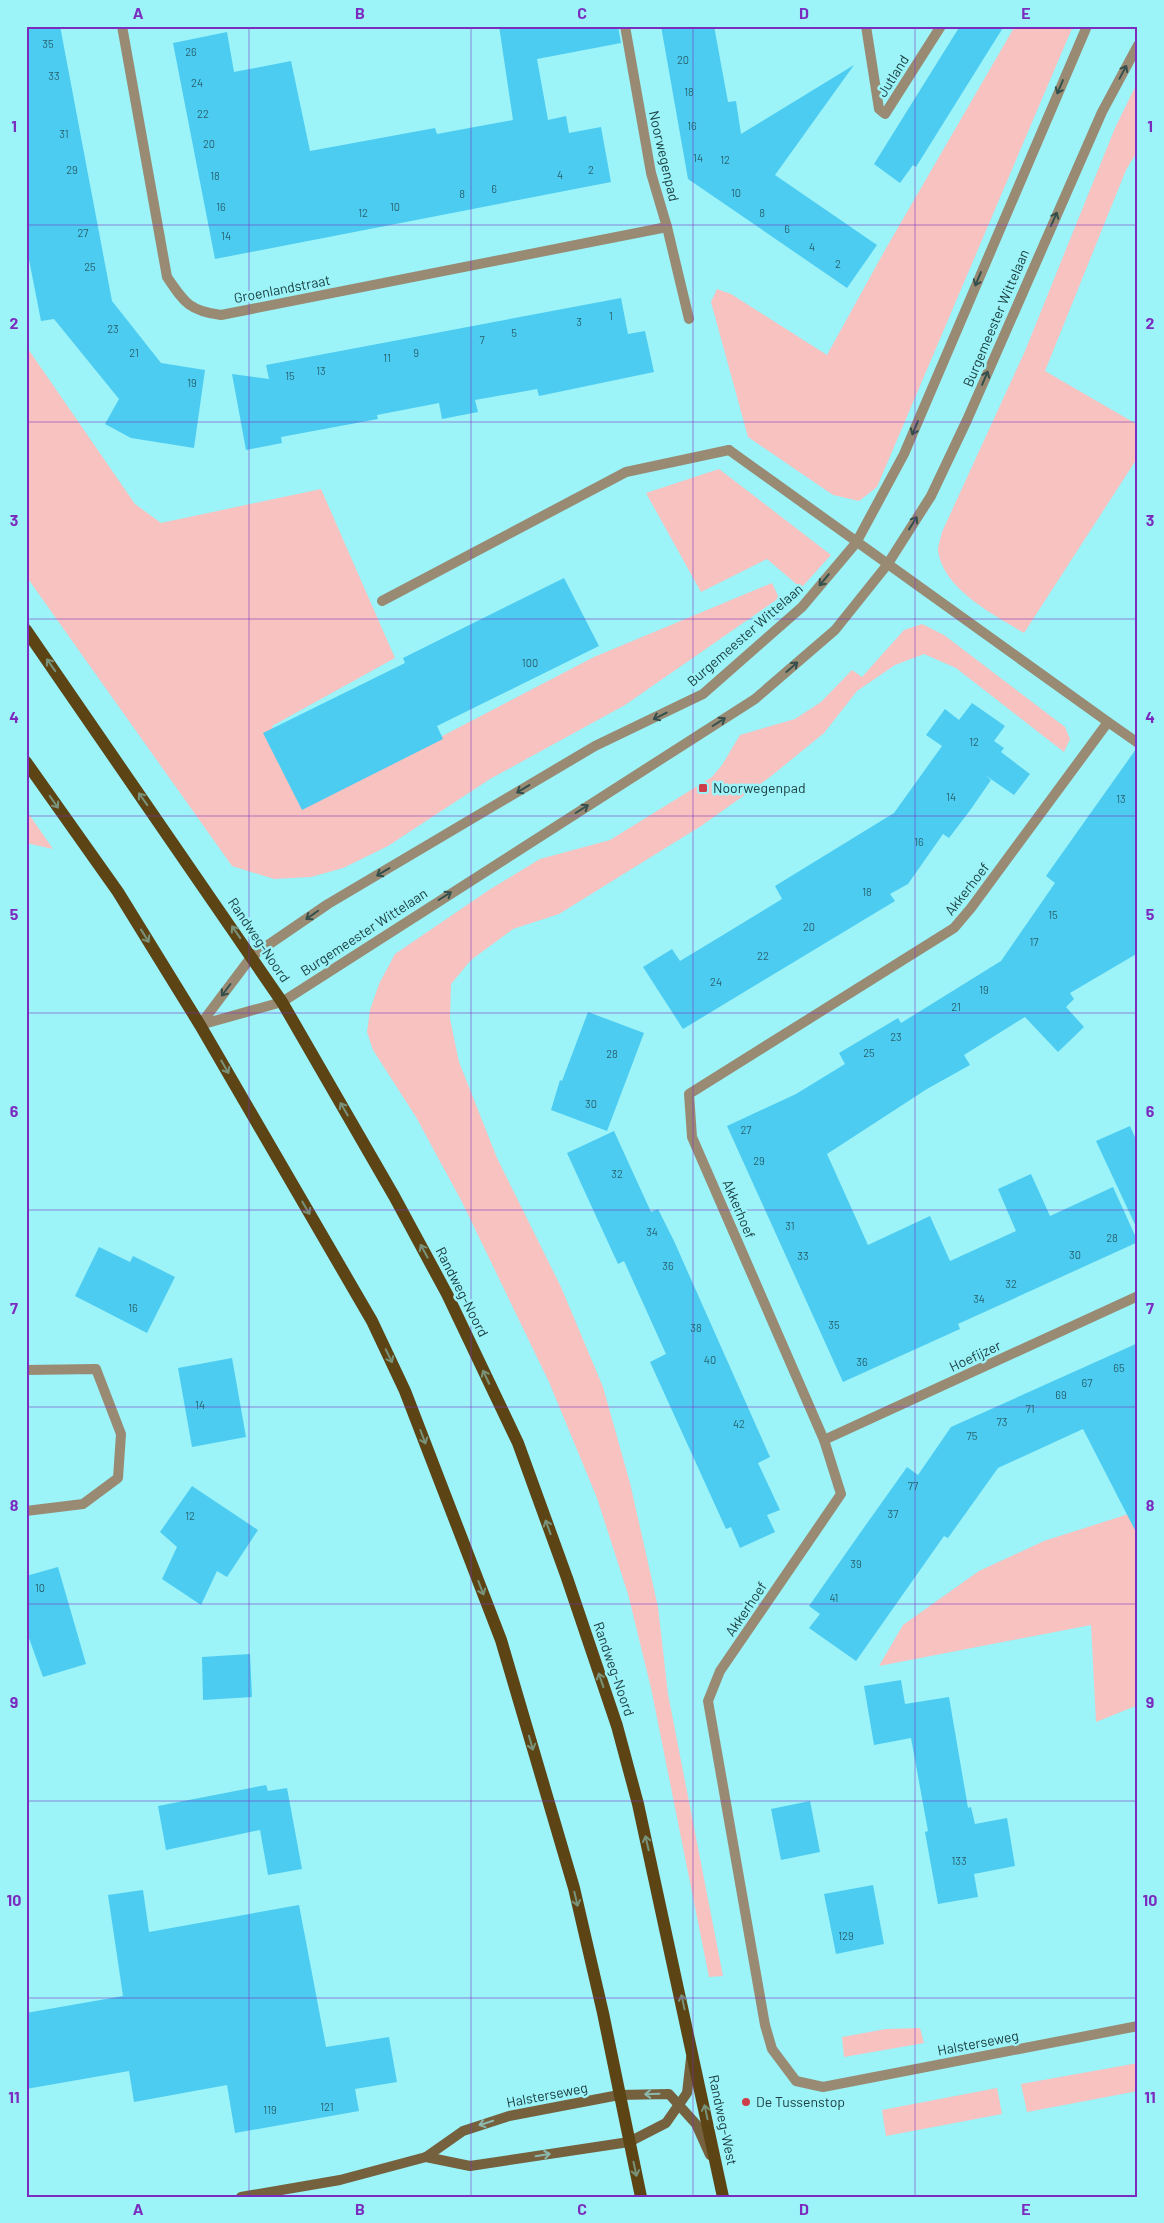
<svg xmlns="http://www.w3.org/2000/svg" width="1164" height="2223" font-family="Barlow,sans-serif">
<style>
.green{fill:#f7c2c0}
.building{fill:#4dccf2}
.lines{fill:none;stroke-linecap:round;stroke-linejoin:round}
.service{stroke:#998b73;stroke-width:10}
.minor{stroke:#998b73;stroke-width:10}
.tertiary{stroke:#998b73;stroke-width:10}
.secondary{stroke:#75613e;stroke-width:10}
.primary{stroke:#5c4414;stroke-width:12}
.oneway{stroke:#354f4c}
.oneway2{stroke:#79937b}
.oneway3{stroke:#8cb9ae}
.grid{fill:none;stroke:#7b2cbf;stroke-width:1;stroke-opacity:0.55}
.poi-dot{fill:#ce3e48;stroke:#9cf3f8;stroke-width:2}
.labels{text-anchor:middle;stroke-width:5;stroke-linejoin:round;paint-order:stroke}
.number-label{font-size:11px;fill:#28636e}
.street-label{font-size:14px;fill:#1c4042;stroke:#9cf3f8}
.poi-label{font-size:14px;fill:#1c4042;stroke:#9cf3f8;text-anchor:start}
.neatline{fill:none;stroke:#7b2cbf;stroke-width:2}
.grid-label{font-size:16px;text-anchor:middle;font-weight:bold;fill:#7b2cbf}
</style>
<rect width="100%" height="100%" fill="#9cf3f8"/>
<g class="green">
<path d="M1015,26H1073L877,487L859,501L833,495L748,437L711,302L717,289L731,294L827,355L885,250Z"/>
<path d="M1138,81V150L1126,170L1045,371L1138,425V457L1024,633C993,614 944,590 938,551C938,545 941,537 942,532L1025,351L1115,128Z"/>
<path d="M26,346L135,504L161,523L321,489L395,658L272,726L314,803L594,657L772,583L779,598L625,705L490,779L388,846L343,868L311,877L274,879L232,866L26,576Z"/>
<path d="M719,469L831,555L801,588L767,559L701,592L646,493Z"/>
<path d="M922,624L944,635L1065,727L1070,739L1064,752L956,668L924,654L895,665L857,691L824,733L770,777L701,826L559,914L513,929L471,960L451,984L450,1019L459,1062L497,1158L561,1287L603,1387L630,1483L658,1607L668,1694L723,1976L709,1977L651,1688L628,1594L597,1498L549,1382L462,1202L416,1117L373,1050L367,1032L370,1010L379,984L395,954L489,890L540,859L610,840L712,777L722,765L740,735L795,719L821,702L852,670L862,677L904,630Z"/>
<path d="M26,810L53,849L26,843Z"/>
<path d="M1138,1511V1705L1096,1722L1091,1625L879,1666L903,1625L979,1571L1044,1541Z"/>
<path d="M920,2028L924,2043L844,2057L842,2037L886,2029Z"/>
<path d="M1138,2063V2091L1027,2112L1021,2084Z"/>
<path d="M997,2088L1002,2114L886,2136L882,2110Z"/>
</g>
<g class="building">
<path d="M26,26H60L112,301L161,363L205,370L194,448L131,438L105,424L119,399L54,319L41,321L26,244Z"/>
<path d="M499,26H618L621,43L537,59L548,120L566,116L569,133L601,127L611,182L215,259L173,43L227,32L234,72L291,61L310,151L435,128L437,134L513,120Z"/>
<path d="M661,26H714L728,102L736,101L741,134L854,65L775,175L877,245L847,288L688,179Z"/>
<path d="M960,26H1004L916,167L913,165L900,183L874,164Z"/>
<path d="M621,298L628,334L645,331L654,372L539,396L537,389L475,400L478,412L442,419L439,403L377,415L378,419L281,437L282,443L246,450L232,374L269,379L266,365Z"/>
<path d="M564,578L599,646L437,726L443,739L302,810L263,733L405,663L403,658Z"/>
<path d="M972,703L1005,726L994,741L1004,748L1001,752L1030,774L1014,795L985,775L991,780L971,809L949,838L943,834L908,884L890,894L895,901L683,1029L643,967L672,949L680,961L723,935L782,899L775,886L894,813L942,746L926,735L945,709L959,720Z"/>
<path d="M1136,749L1138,750V953L1070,993L1074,999L1066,1007L1084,1027L1058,1052L1025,1017L964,1055L970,1065L927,1089L827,1154L868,1245L930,1216L950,1261L1016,1231L998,1189L1031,1174L1050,1216L1113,1187L1138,1242L958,1324L960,1329L843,1382L727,1126L796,1094L845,1064L839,1053L898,1018L901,1023L1001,961L1055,883L1046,876Z"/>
<path d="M588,1012L644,1033L607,1131L551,1110L560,1080L562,1081Z"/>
<path d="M1130,1126L1138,1144V1231L1096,1141Z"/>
<path d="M614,1131L651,1212L658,1209L674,1241L770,1457L758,1463L780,1510L767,1515L775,1532L740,1548L731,1527L726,1529L650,1362L666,1354L624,1261L618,1264L567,1153Z"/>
<path d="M99,1247L130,1262L133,1256L175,1277L147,1333L75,1296Z"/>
<path d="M1138,1343V1536L1083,1429L998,1468L948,1538L944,1536L856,1661L809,1628L820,1614L809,1606L858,1536L907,1467L918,1475L951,1427Z"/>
<path d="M232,1358L246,1437L192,1447L178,1368Z"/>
<path d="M192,1486L258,1530L227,1577L217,1571L201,1605L162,1579L177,1547L160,1532Z"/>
<path d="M58,1567L86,1664L43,1677L26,1630V1576Z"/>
<path d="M250,1654L252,1697L203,1700L202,1657Z"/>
<path d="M901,1680L905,1704L949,1697L968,1808L971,1807L975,1824L1007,1818L1015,1866L974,1874L978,1897L938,1904L925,1832L928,1831L911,1738L874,1745L864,1686Z"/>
<path d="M266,1785L268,1791L287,1788L302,1869L268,1875L260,1830L166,1850L158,1806Z"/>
<path d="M810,1801L820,1852L781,1860L771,1809Z"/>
<path d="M873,1885L884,1944L836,1954L824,1894Z"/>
<path d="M143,1890L149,1932L299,1905L326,2047L389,2037L397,2082L355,2089L359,2111L235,2133L227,2085L134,2102L129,2071L26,2089V2013L123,1996L108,1895Z"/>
</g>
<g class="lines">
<g class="service">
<path d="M866,26L879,109L885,114L941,26"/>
<path d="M382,601L626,472L729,450"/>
</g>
<g class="minor">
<path d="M122,26L167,277C184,302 189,311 221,315L667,227"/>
<path d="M625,26L651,173L667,227L689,319"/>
<path d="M729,450L1108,722L971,908L954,928L689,1094L692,1137L824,1440L841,1494L720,1671L708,1701L765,2025L772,2049L796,2081L823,2087L1138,2026"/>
<path d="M1108,722L1138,743"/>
<path d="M26,1370L96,1369L121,1434L118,1478L83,1504L26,1511"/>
<path d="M824,1440L1138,1296"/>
</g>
<g class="tertiary">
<path d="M200,1025L282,1002L755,699L835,630L887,565L931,496L967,420L1102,112L1138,45"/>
<path d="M200,1025L252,956L328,904L595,746L703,694L802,607L856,543L904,454L1087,26"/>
</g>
<g class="secondary">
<path d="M426,2157L470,2166L629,2142L666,2123L687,2093L691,2058"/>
<path d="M241,2197L340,2180L426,2157L463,2131L509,2116L619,2095L669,2094L696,2124L710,2155"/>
</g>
<g class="primary">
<path d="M26,630L282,1002L394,1196L447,1294L518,1443L567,1578L617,1726L638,1804L723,2197"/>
<path d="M26,762L118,892L200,1025L372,1321L405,1391L501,1640L574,1888L603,2013L641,2197"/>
</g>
</g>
<defs><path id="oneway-shaft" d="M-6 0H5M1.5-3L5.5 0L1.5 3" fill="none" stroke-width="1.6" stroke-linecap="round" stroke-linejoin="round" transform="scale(1.25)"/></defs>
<g class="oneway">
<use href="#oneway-shaft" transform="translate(1123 72) rotate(-62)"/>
<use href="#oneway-shaft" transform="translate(1060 87) rotate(113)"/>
<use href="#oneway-shaft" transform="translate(1054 219) rotate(-66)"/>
<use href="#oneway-shaft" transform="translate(978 279) rotate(113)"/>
<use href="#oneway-shaft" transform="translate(985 378) rotate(-67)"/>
<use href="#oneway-shaft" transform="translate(915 428) rotate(113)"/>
<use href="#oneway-shaft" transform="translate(913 523) rotate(-58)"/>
<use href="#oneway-shaft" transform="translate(824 580) rotate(130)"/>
<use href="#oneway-shaft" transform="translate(792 667) rotate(-41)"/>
<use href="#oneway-shaft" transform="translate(660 716) rotate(153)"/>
<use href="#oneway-shaft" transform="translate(719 722) rotate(-32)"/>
<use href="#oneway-shaft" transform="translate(523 789) rotate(149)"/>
<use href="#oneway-shaft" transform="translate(582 809) rotate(-32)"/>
<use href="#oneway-shaft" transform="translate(383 872) rotate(149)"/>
<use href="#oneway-shaft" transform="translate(445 896) rotate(-32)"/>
<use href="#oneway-shaft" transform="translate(312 915) rotate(145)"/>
<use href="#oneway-shaft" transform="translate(226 990) rotate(127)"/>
</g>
<g class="oneway2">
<use href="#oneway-shaft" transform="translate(51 665) rotate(-125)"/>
<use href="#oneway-shaft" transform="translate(143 799) rotate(-125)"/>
<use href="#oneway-shaft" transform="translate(54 802) rotate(55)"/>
<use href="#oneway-shaft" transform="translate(236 932) rotate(-125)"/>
<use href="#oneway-shaft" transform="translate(145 936) rotate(58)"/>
<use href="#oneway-shaft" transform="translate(225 1067) rotate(60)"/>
<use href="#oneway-shaft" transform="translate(344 1109) rotate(-120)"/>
<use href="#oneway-shaft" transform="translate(306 1208) rotate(60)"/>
<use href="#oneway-shaft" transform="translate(424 1251) rotate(-119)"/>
<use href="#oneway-shaft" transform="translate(389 1356) rotate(64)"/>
<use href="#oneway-shaft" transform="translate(486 1377) rotate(-115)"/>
<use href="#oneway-shaft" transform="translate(423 1437) rotate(69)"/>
<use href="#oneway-shaft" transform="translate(548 1527) rotate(-110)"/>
<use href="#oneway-shaft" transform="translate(481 1588) rotate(69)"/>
<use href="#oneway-shaft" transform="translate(601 1680) rotate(-109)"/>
<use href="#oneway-shaft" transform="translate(531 1743) rotate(74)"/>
<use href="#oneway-shaft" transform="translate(647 1843) rotate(-103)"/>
<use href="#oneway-shaft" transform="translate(576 1899) rotate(77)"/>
<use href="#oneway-shaft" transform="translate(683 2002) rotate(-102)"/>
<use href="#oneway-shaft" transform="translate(706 2112) rotate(-102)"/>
<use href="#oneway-shaft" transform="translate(635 2169) rotate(78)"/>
</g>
<g class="oneway3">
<use href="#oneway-shaft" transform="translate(652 2094) rotate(178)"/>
<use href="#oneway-shaft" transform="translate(486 2123) rotate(162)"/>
<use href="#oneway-shaft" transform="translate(543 2155) rotate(-9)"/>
</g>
<path class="grid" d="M249,26V2197M471,26V2197M693,26V2197M915,26V2197M26,225H1138M26,422H1138M26,619H1138M26,816H1138M26,1013H1138M26,1210H1138M26,1407H1138M26,1604H1138M26,1801H1138M26,1998H1138"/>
<g class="poi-dot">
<rect x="698" y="783" width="10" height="10" rx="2.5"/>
<circle cx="746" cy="2102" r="5"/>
</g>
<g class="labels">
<g class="number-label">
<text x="48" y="48">35</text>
<text x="191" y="56">26</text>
<text x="683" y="64">20</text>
<text x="54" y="80">33</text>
<text x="197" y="87">24</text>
<text x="689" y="96">18</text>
<text x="203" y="118">22</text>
<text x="692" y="130">16</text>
<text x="64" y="138">31</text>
<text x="209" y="148">20</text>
<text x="698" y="162">14</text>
<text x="725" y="164">12</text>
<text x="72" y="174">29</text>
<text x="591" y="174">2</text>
<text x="560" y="179">4</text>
<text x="215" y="180">18</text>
<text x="494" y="193">6</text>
<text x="736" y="197">10</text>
<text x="462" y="198">8</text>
<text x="221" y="211">16</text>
<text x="395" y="211">10</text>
<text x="363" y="217">12</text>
<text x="762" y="217">8</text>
<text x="787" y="233">6</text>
<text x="83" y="237">27</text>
<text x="226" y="240">14</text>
<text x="812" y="251">4</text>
<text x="838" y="268">2</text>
<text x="90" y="271">25</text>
<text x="611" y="320">1</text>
<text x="579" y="326">3</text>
<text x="113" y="333">23</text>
<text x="514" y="337">5</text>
<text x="482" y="344">7</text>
<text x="134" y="357">21</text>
<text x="416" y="357">9</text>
<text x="387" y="362">11</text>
<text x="321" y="375">13</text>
<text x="290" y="380">15</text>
<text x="192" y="387">19</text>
<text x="530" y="667">100</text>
<text x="974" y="746">12</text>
<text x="951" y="801">14</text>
<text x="1121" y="803">13</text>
<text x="919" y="846">16</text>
<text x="867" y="896">18</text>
<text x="1053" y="919">15</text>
<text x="809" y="931">20</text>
<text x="1034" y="946">17</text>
<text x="763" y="960">22</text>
<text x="716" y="986">24</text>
<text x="984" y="994">19</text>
<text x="956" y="1011">21</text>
<text x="896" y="1041">23</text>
<text x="869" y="1057">25</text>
<text x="612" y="1058">28</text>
<text x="591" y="1108">30</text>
<text x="746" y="1134">27</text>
<text x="759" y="1165">29</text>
<text x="617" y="1178">32</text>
<text x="790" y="1230">31</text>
<text x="652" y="1236">34</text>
<text x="1112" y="1242">28</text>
<text x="1075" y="1259">30</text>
<text x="803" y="1260">33</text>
<text x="668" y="1270">36</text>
<text x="1011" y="1288">32</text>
<text x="979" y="1303">34</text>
<text x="133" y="1312">16</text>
<text x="834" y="1329">35</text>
<text x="696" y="1332">38</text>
<text x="710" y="1364">40</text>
<text x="862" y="1366">36</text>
<text x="1119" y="1372">65</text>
<text x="1087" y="1387">67</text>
<text x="1061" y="1399">69</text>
<text x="200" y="1409">14</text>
<text x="1030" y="1413">71</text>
<text x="1002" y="1426">73</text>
<text x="739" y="1428">42</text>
<text x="972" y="1440">75</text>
<text x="913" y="1490">77</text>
<text x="893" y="1518">37</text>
<text x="190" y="1520">12</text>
<text x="856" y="1568">39</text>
<text x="40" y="1592">10</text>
<text x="834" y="1602">41</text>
<text x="959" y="1865">133</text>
<text x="846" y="1940">129</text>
<text x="327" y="2111">121</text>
<text x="270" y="2114">119</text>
</g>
<g class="street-label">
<text transform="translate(893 76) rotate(-58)" y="5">Jutland</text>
<text transform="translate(664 156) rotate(77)" y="5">Noorwegenpad</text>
<text transform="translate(282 289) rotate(-11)" y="5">Groenlandstraat</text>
<text transform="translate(996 318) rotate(-67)" y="5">Burgemeester Wittelaan</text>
<text transform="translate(745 635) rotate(-41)" y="5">Burgemeester Wittelaan</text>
<text transform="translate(967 889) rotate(-52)" y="5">Akkerhoef</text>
<text transform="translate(364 932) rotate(-33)" y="5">Burgemeester Wittelaan</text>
<text transform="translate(259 940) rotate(56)" y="5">Randweg-Noord</text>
<text transform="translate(739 1209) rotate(67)" y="5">Akkerhoef</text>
<text transform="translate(462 1292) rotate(63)" y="5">Randweg-Noord</text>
<text transform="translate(975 1356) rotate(-25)" y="5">Hoefijzer</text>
<text transform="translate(746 1609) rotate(-56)" y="5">Akkerhoef</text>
<text transform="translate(614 1669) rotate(71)" y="5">Randweg-Noord</text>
<text transform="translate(978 2043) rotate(-11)" y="5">Halsterseweg</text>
<text transform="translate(547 2095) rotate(-11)" y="5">Halsterseweg</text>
<text transform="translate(723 2120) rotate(78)" y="5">Randweg-West</text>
</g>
<g class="poi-label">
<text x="713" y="793">Noorwegenpad</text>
<text x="756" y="2107">De Tussenstop</text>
</g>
</g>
<rect width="1164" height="2223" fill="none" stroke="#9cf3f8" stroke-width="55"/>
<rect x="28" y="28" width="1108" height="2168" class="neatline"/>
<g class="grid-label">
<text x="138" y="19">A</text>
<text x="360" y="19">B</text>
<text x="582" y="19">C</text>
<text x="804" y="19">D</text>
<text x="1026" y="19">E</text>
<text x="14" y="132">1</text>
<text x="1150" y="132">1</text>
<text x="14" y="329">2</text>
<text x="1150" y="329">2</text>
<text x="14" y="526">3</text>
<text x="1150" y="526">3</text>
<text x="14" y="723">4</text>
<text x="1150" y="723">4</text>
<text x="14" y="920">5</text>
<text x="1150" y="920">5</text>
<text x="14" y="1117">6</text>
<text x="1150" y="1117">6</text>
<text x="14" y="1314">7</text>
<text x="1150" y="1314">7</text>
<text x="14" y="1511">8</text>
<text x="1150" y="1511">8</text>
<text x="14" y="1708">9</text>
<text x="1150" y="1708">9</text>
<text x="14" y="1906">10</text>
<text x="1150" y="1906">10</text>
<text x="14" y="2103">11</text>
<text x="1150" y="2103">11</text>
<text x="138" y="2215">A</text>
<text x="360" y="2215">B</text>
<text x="582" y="2215">C</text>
<text x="804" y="2215">D</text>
<text x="1026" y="2215">E</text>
</g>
</svg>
